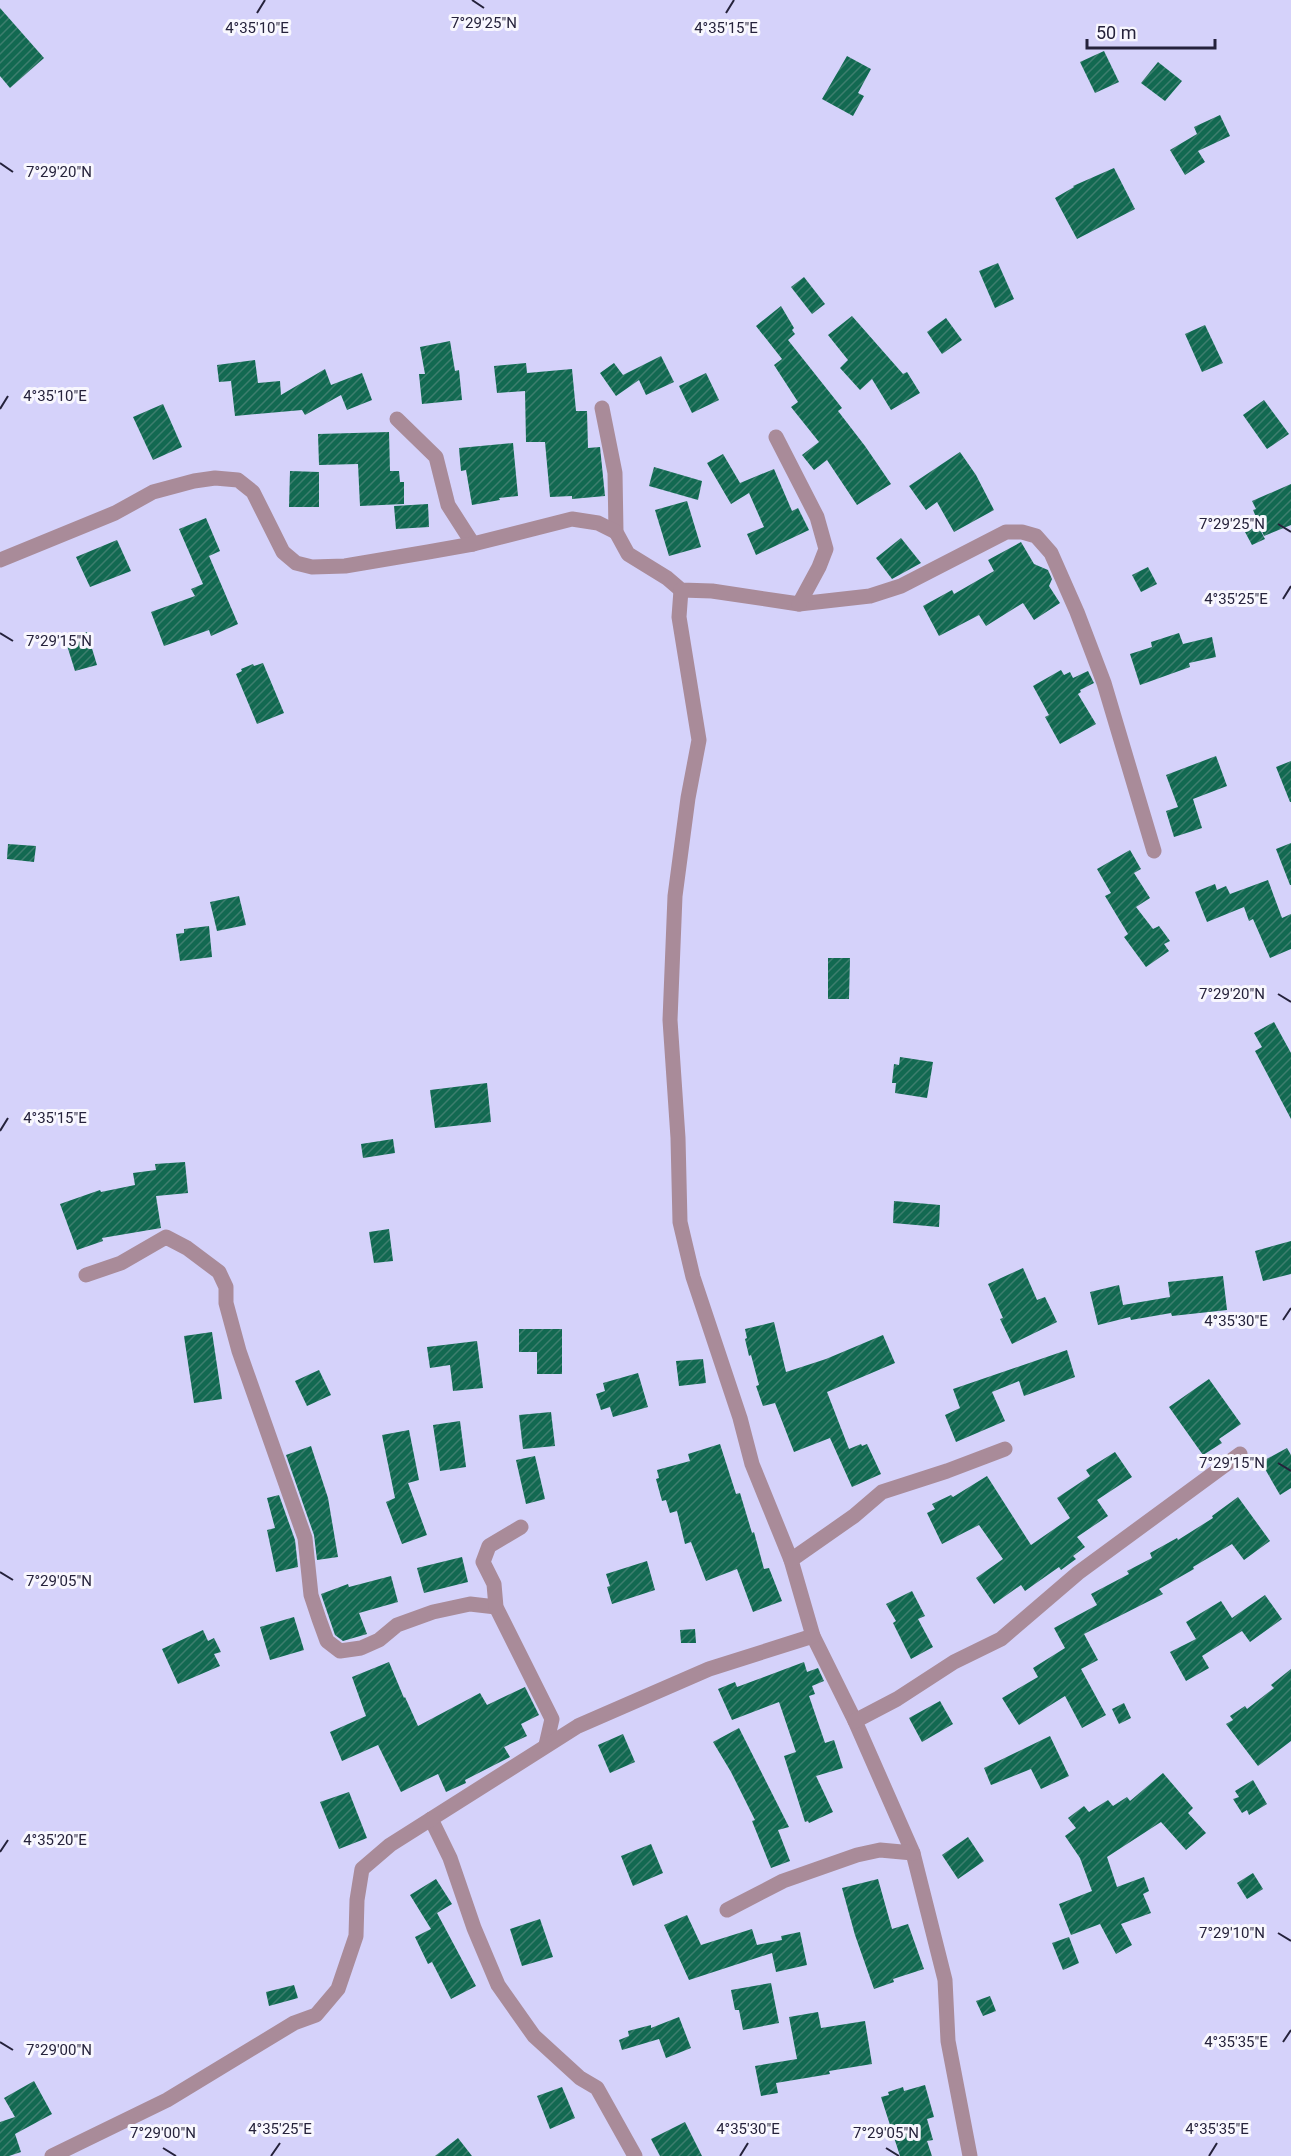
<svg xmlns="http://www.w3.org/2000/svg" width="1291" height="2156" font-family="Roboto,sans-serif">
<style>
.building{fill:url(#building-hatch)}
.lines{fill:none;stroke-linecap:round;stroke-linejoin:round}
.street{stroke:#a98b99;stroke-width:15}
.ticks{fill:none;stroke:#25223b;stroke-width:2}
.ticks-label{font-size:15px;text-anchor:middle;fill:#25223b;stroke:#f8f7fe;stroke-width:6;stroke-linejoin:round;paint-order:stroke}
</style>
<defs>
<pattern id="building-hatch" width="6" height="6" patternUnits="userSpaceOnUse" patternTransform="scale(1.5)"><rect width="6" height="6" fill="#126951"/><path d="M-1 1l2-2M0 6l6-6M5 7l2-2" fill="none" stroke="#3d7e6e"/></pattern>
</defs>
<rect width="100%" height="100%" fill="#d5d2fa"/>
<g class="building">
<path d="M0,8L44,58L10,88L0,76Z"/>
<path d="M1104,51L1119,82L1095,93L1080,62Z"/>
<path d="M847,56L871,69L858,93L864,96L853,116L822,99Z"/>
<path d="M1158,62L1182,81L1165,101L1141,83Z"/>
<path d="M1220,115L1230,136L1198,151L1205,162L1185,175L1170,150L1197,134L1194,127Z"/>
<path d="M1114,168L1135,209L1077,239L1055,198L1074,187L1073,186Z"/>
<path d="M998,263L1014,299L995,308L979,271Z"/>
<path d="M804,277L825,304L812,314L791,287Z"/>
<path d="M781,306L794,328L792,330L795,334L788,340L842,408L838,411L865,446L891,484L857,505L827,460L814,470L802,455L819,442L791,407L798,402L774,365L782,359L756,326Z"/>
<path d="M852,316L903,374L907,372L920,393L891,410L872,379L860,390L840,368L848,360L828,335Z"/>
<path d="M946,318L962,340L942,354L927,332Z"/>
<path d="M1205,325L1223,363L1202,372L1185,334Z"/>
<path d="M450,341L455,371L459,370L462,400L422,404L419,374H425L420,347Z"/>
<path d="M661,356L674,382L646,395L639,380L616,396L600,373L614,363L623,375Z"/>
<path d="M255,360L258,383L280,381L281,395L325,369L331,385L362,373L372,400L347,410L341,395L305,415L302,410L235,416L231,381L219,382L217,365Z"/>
<path d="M526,363L527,373L572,369L576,411H587L588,448L600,447L605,496L572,499V496L550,497L545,442H526L525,391L497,393L494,366Z"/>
<path d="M706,373L719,400L692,413L679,386Z"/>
<path d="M1264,400L1289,434L1267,449L1243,415Z"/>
<path d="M163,404L182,447L153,460L133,417Z"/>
<path d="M389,432L390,471H399L400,482H404V504L360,506L358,464L319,465L318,434Z"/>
<path d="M513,443L518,496L499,498L500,500L472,505L466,470L461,471L459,448Z"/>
<path d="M960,452L976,475L994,510L954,532L937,502L926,510L909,486Z"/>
<path d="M723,454L740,483L774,469L792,511L798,508L809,530L756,555L747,534L764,527L749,493L731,504L707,463Z"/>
<path d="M654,467L702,481L698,500L649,486Z"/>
<path d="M290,471L319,472V507H289Z"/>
<path d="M1291,484V525L1264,536L1253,510L1256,509L1252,501Z"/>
<path d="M687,501L701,547L669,556L655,510Z"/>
<path d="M428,504L429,527L396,529L394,506Z"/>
<path d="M206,518L220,551L209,556L238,624L211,636L209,630L164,646L151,612L195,596L191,589L203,584L179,529Z"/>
<path d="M1258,526L1265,539L1252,545L1245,532Z"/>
<path d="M901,538L921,563L892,579L876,558Z"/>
<path d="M117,540L131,571L90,587L76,557Z"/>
<path d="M1021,542L1034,564L1048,570L1052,579L1049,586L1060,603L1034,620L1023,603L986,626L979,615L939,636L923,606L952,590L954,594L994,571L988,560Z"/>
<path d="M1148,567L1157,584L1141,592L1132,575Z"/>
<path d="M87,632L97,665L75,671L65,639Z"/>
<path d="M1179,633L1183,644L1212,637L1216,657L1189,663L1190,667L1140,685L1130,654L1152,647L1151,642Z"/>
<path d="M263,663L284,713L257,724L236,674L242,671L241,669L253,664L254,666Z"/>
<path d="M1061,670L1064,675L1070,672L1073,678L1088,671L1094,683L1080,690L1081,692L1078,694L1096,724L1060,744L1045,717L1049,715L1033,686Z"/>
<path d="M1216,756L1227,786L1193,799L1202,828L1174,837L1166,811L1178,807L1166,775Z"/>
<path d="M1291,761V802H1290L1276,767Z"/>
<path d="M1291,843V885H1290L1276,849Z"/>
<path d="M8,844L36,846L34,862L7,859Z"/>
<path d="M1130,850L1141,869L1134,873L1150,898L1136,907L1153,929L1159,926L1170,941L1164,944L1169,951L1146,967L1124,937L1128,934L1105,896L1111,893L1097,869Z"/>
<path d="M1268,880L1282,918L1291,914V949L1270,958L1253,919L1249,921L1244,907L1207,922L1195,892L1215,884L1217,890L1226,886L1230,894Z"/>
<path d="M239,896L246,925L217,931L210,902Z"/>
<path d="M209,926L212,957L180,961L176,934L184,933V929Z"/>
<path d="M828,958H850L849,999H828Z"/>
<path d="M1274,1022L1291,1053V1119L1255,1051L1262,1047L1254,1033Z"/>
<path d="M900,1057L933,1062L927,1098L895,1093L896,1083H892L894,1064L899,1065Z"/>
<path d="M487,1083L491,1122L435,1128L430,1090Z"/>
<path d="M393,1139L395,1153L363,1158L361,1144Z"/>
<path d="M185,1162L188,1193L156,1196L161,1228L102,1238L103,1241L77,1250L60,1204L100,1190L101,1192L135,1185L133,1173L156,1170L155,1164Z"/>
<path d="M894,1201L940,1205L939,1227L893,1223Z"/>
<path d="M389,1229L393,1261L374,1263L369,1232Z"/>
<path d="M1291,1241V1274L1263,1281L1255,1251Z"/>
<path d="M1023,1268L1037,1300L1045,1297L1057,1322L1012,1344L1000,1319L1003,1318L988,1284Z"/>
<path d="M1223,1276L1227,1310L1172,1316L1171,1313L1131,1320L1130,1317L1098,1325L1090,1292L1119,1285L1123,1305L1170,1297L1168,1282Z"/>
<path d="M774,1322L786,1372L826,1359L883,1335L895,1363L827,1392L849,1449L861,1444L862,1446L867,1444L881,1474L852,1487L830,1438L794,1452L775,1403L763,1406L756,1386L759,1385L751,1355L749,1356L745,1339L747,1338L745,1329Z"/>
<path d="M519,1329H562V1374H537V1352H519Z"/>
<path d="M212,1332L222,1399L194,1403L184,1336Z"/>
<path d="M477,1341L483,1388L453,1391L450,1365L430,1368L427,1347Z"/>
<path d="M1067,1350L1075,1377L1024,1396L1019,1381L992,1392L1005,1421L956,1442L945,1415L960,1408L953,1389Z"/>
<path d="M703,1359L706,1383L679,1386L676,1361Z"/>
<path d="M319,1370L331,1395L307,1406L295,1381Z"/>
<path d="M638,1373L648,1407L613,1417L610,1407L601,1410L596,1394L605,1391L603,1383Z"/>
<path d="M1209,1379L1241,1424L1219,1439L1222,1443L1203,1455L1169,1407Z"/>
<path d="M551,1412L555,1446L523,1449L519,1415Z"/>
<path d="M460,1421L466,1467L440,1471L433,1425Z"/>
<path d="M409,1430L419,1480L408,1483L427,1535L402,1544L386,1502L395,1498L382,1435Z"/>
<path d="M720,1444L736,1494L740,1493L752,1533L754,1532L764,1569L769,1568L782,1601L753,1612L737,1569L706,1581L691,1542L685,1544L677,1511L670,1513L666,1500L662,1501L656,1479L659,1478L657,1470L690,1461L688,1454Z"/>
<path d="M311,1446L328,1498L338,1557L317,1560L314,1535L286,1455Z"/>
<path d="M1287,1448L1291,1455V1488L1280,1495L1261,1462Z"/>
<path d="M1115,1452L1132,1477L1097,1500L1108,1516L1077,1537L1085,1547L1073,1556L1076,1559L1061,1570L1059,1567L1025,1591L1021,1585L994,1604L976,1578L1003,1559L979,1525L942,1544L927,1513L935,1509L932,1504L951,1495L953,1497L987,1476L1031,1545L1070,1518L1057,1498L1090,1476L1086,1470Z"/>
<path d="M535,1456L545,1499L526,1504L516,1460Z"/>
<path d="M279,1495L295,1540L298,1567L276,1572L267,1530L275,1528L267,1498Z"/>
<path d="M1238,1497L1270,1541L1244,1560L1232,1544L1193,1567L1194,1569L1159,1589L1163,1594L1084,1634L1098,1660L1081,1669L1106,1715L1082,1728L1065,1696L1019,1725L1002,1698L1038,1677L1033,1668L1065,1648L1054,1628L1097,1605L1091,1594L1129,1574L1127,1571L1152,1558L1150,1553L1177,1538L1178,1540L1213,1518L1212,1516Z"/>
<path d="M462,1557L468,1582L424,1593L417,1568Z"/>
<path d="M647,1561L655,1590L612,1604L607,1587L610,1586L606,1574Z"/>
<path d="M391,1576L398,1602L359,1613L367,1634L343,1641L335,1635L321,1594L348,1584L349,1587Z"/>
<path d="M912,1591L925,1616L918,1619L933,1647L911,1659L893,1623L896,1621L886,1604Z"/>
<path d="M1265,1595L1282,1619L1250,1642L1242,1631L1202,1656L1209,1668L1186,1681L1170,1652L1196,1639L1186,1622L1221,1601L1232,1618Z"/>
<path d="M294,1617L304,1650L270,1660L260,1627Z"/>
<path d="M695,1629L696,1643H681L680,1630Z"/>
<path d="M203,1630L208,1641L214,1638L221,1652L214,1654L220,1666L178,1684L162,1649Z"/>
<path d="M389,1662L404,1698L405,1697L418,1726L480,1693L487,1705L525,1687L539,1715L521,1724L527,1736L504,1747L510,1757L465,1780L466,1783L446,1792L438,1774L401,1792L378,1745L342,1761L330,1732L366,1716L352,1677Z"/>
<path d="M804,1662L807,1672L818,1668L824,1681L812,1686L815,1694L809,1696L825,1743L834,1740L843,1768L816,1776L833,1812L809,1823L808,1821L805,1822L784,1756L796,1752L779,1702L732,1720L718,1689L735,1682L737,1687Z"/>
<path d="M1291,1669V1741L1258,1766L1226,1724L1233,1720L1230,1716L1245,1706L1247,1709L1274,1688L1271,1685Z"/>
<path d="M940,1701L953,1724L922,1742L909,1718Z"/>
<path d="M1124,1703L1131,1718L1119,1724L1112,1709Z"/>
<path d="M739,1728L789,1827L778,1830L790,1861L771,1868L752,1821L755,1820L731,1772L713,1742Z"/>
<path d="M623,1734L635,1762L610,1773L598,1745Z"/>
<path d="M1050,1736L1069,1776L1041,1789L1031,1769L991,1785L984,1768Z"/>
<path d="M1163,1773L1193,1808L1188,1813L1206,1833L1186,1850L1161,1822L1107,1857L1117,1887L1144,1877L1149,1891L1143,1894L1151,1913L1121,1924L1132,1945L1116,1954L1100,1924L1071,1935L1059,1904L1092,1891L1080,1858L1065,1836L1076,1828L1068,1818L1084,1806L1089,1812L1108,1800L1113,1806L1127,1797L1130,1801Z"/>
<path d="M1253,1780L1267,1804L1249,1815L1247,1810L1242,1813L1233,1799L1239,1797L1235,1791Z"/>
<path d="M349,1792L367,1838L339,1849L320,1802Z"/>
<path d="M968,1837L984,1861L958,1879L942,1855Z"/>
<path d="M651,1844L663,1873L633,1886L621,1856Z"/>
<path d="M1253,1873L1263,1889L1247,1899L1237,1883Z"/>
<path d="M436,1879L452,1904L437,1913L476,1986L451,1999L432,1962L428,1964L415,1937L431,1929L410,1895Z"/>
<path d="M878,1879L892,1929L908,1924L924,1969L893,1979L894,1982L874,1989L855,1935L842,1888Z"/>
<path d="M687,1915L701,1945L752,1929L757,1945L782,1940L781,1936L800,1932L807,1965L776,1972L772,1953L689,1980L664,1925Z"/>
<path d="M540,1919L553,1957L522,1966L510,1929Z"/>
<path d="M1069,1937L1079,1963L1063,1970L1052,1943Z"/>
<path d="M771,1983L779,2023L743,2030L739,2010H735L731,1990Z"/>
<path d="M294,1985L298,1998L269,2006L266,1992Z"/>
<path d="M990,1996L996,2011L983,2016L976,2001Z"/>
<path d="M818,2012L821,2028L865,2021L872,2064L829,2071L830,2074L776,2083L778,2093L761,2096L755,2066L797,2059L789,2017Z"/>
<path d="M679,2017L691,2048L666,2058L659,2039L622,2050L619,2040L629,2036L628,2031L651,2025V2028Z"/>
<path d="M34,2081L52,2114L15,2134L21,2152L9,2156H0V2122L15,2117L4,2098Z"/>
<path d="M925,2085L934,2117L927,2119L933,2140L927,2141L932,2156H900L881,2097L889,2095L888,2092L903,2087L904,2091Z"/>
<path d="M562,2087L575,2118L550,2129L537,2096Z"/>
<path d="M685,2122L702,2156H660L651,2139Z"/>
<path d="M458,2138L472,2156H435Z"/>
</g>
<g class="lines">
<g class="street">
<path d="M602,408L615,473L616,532L628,554L667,578L681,590L712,591L799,604L870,596L901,586L1006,532H1022L1036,536L1051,553L1077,612L1104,683L1154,851"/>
<path d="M397,419L436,457L448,505L473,544"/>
<path d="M776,437L817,517L826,549L819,567L799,604"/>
<path d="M0,560L115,513L153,492L194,481L215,478L238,480L253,492L283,552L296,563L312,567L345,566L428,552L473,544L572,519L598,523L616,532"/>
<path d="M681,590L679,617L699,740L688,798L675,896L670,1020L678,1138L680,1222L693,1277L740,1418L752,1464L791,1560L813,1636L855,1721L913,1853L945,1980L948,2041L970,2156"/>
<path d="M86,1275L121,1263L166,1237L187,1248L219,1272L226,1287V1303L239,1351L305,1538L311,1595L319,1619L327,1641L340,1651L361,1648L379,1640L397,1625L433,1612L470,1604L496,1607"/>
<path d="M521,1527L489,1546L483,1562L494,1584L496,1607L552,1719L546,1745"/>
<path d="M791,1560L854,1516L882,1492L947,1471L1005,1449"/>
<path d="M855,1721L897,1699L954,1662L1001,1639L1078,1573L1240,1454"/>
<path d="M431,1819L450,1858L474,1928L498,1985L534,2036L580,2078L597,2088L635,2156"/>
<path d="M727,1910L783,1881L857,1855L880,1850L913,1853"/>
<path d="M52,2156L167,2100L294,2023L316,2015L338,1989L356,1936L357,1900L362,1869L390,1845L578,1726L709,1669L813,1636"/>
</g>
</g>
<path class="ticks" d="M472,0L484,8M257,13L265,0M726,13L734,0M0,163L13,172M0,409L8,396M1278,524L1291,532M1283,599L1291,586M0,633L13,641M1278,994L1291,1002M0,1131L8,1118M1283,1320L1291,1308M1278,1463L1291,1471M0,1572L13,1580M0,1852L8,1840M1278,1933L1291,1941M0,2042L13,2050M1283,2042L1291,2030M163,2148L176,2156M886,2148L899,2156M271,2156L280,2143M740,2156L748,2143M1209,2156L1217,2143"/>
<g class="ticks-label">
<text x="484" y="28">7°29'25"N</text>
<text x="257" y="33">4°35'10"E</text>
<text x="726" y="33">4°35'15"E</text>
<text x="59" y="177">7°29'20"N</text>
<text x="55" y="401">4°35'10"E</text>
<text x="1232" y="529">7°29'25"N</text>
<text x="1236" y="604">4°35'25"E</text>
<text x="59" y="646">7°29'15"N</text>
<text x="1232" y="999">7°29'20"N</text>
<text x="55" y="1123">4°35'15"E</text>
<text x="1236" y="1326">4°35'30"E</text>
<text x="1232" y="1468">7°29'15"N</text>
<text x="59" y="1586">7°29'05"N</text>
<text x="55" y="1845">4°35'20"E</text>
<text x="1232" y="1938">7°29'10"N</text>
<text x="1236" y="2047">4°35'35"E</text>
<text x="59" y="2055">7°29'00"N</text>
<text x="280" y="2134">4°35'25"E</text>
<text x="748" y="2134">4°35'30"E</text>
<text x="1217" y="2134">4°35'35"E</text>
<text x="163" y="2138">7°29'00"N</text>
<text x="886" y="2138">7°29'05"N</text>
</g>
<path d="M1087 39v9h128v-9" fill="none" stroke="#25223b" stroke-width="3"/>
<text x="1096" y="39" font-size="18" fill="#25223b" stroke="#f8f7fe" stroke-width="4.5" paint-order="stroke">50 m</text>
</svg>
